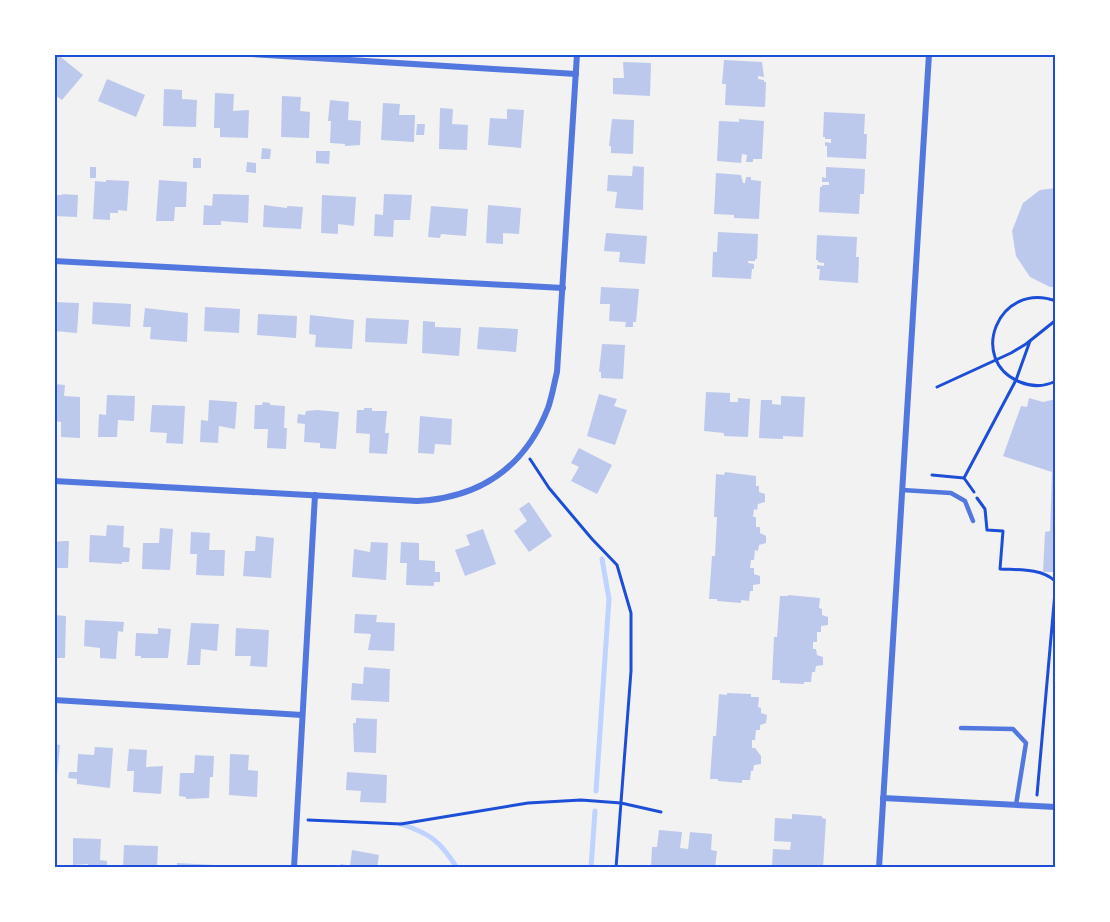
<svg xmlns="http://www.w3.org/2000/svg" width="1110" height="922" font-family="Raleway,sans-serif">
<style>
.lines{fill:none;stroke-linecap:round;stroke-linejoin:round}
.stream{stroke:#bfd3fe;stroke-width:5}
.building{fill:#bdc9ec}
.path{stroke:#1d4ed8;stroke-width:3}
.service{stroke:#5277de;stroke-width:4.5}
.minor{stroke:#5277de;stroke-width:6}
.neatline{fill:none;stroke:#1d4ed8;stroke-width:2}
</style>
<rect width="100%" height="100%" fill="#f2f2f2"/>
<g class="lines">
<g class="stream">
<path d="M596,791L609,599L602,559"/>
<path d="M401,824C431,834 440,841 457,868"/>
<path d="M591,868L595,811"/>
</g>
</g>
<g class="building">
<path d="M54,54H57L83,75L62,100L54,94Z"/>
<path d="M724,60L762,62L764,77L758,76V79L764,80V82H766L765,107L725,105L726,84H722Z"/>
<path d="M623,62L651,63L650,96L613,94V78H624Z"/>
<path d="M107,79L145,95L136,117L98,101Z"/>
<path d="M164,89L182,90V99L197,100L196,127L163,126Z"/>
<path d="M215,93L234,94L233,111L249,110L248,138L220,137V128H214Z"/>
<path d="M282,96L301,97L300,111L310,112L309,138L281,137Z"/>
<path d="M330,100L349,102L348,120L361,121L360,145L345,146V144L330,143L331,121H328Z"/>
<path d="M383,103L400,104L399,115H415L414,142L381,140Z"/>
<path d="M440,108L453,109L452,124L468,125L467,150L439,149Z"/>
<path d="M507,109L524,110L521,148L488,145L490,118L507,119Z"/>
<path d="M824,112L865,114L864,134H867L866,159L827,157V146H825V142L831,143V139H825V137H823Z"/>
<path d="M612,119L634,120L633,154L611,153V146H609Z"/>
<path d="M739,119L764,121L762,159H753V162H746L747,155L742,154L741,163L717,161L719,121L739,122Z"/>
<path d="M417,124H425L424,135H416Z"/>
<path d="M262,148L271,149L270,159H261Z"/>
<path d="M316,151H330L329,164L316,163Z"/>
<rect x="193" y="158" width="8" height="10"/>
<path d="M247,162L256,163V173L246,172Z"/>
<path d="M633,166L644,167L643,210L615,208L617,192L607,191L608,175L632,176Z"/>
<rect x="90" y="167" width="6" height="11"/>
<path d="M826,167L865,169L864,194H860L859,214L819,212L820,187H822V185H829V182H822V177L826,178Z"/>
<path d="M716,173L741,175L743,183H745L746,177H751V180L761,181L759,219L734,218V215L714,214Z"/>
<path d="M106,180L129,181L127,211L118,210V213H110V220L93,219L95,181L106,182Z"/>
<path d="M159,180L187,182L186,207H175L174,221H156Z"/>
<path d="M1056,188V287H1050L1030,277L1016,256L1012,231L1023,203L1040,190Z"/>
<path d="M62,194L78,195L77,217L54,216V195H62Z"/>
<path d="M213,194L249,195L248,223L221,221V225H203L204,205L212,206Z"/>
<path d="M384,194L412,195L410,220H394L393,237L374,236L375,214L383,215Z"/>
<path d="M322,195L356,197L354,226L338,224V234L321,233Z"/>
<path d="M264,205L287,208V206L303,207L301,229L263,227Z"/>
<path d="M488,205L521,208L519,234L503,233V244L486,243Z"/>
<path d="M431,206L468,209L466,236L441,234L440,238L428,237Z"/>
<path d="M718,232L758,234L757,259H755V261H748V263L754,264V269H752L751,279L712,277L713,252H717Z"/>
<path d="M606,233L647,236L645,264L619,262L620,252L604,251Z"/>
<path d="M817,235L857,237L856,257H859L858,283L819,280L820,269H817V265L824,266V263L818,262V260H816Z"/>
<path d="M601,287L639,289L636,322H633V327H625L626,322L609,321L610,304H600Z"/>
<path d="M54,302L79,303L77,333L54,331Z"/>
<path d="M93,302L131,304L130,327L92,324Z"/>
<path d="M205,307L240,309L239,333L204,331Z"/>
<path d="M145,308L188,313L187,342L150,339L151,327H143Z"/>
<path d="M258,314L297,316L296,338L257,335Z"/>
<path d="M310,315L354,320L352,349L315,347L316,335L309,334Z"/>
<path d="M366,318L409,320L407,344L365,342Z"/>
<path d="M423,321L435,322V327L461,328L459,356L422,353Z"/>
<path d="M479,327L518,329L516,352L477,349Z"/>
<path d="M602,344L625,345L623,379L601,378V372H599Z"/>
<path d="M54,384L65,385L64,396L80,397V438L61,437V422L54,421Z"/>
<path d="M706,392L730,393V402H738V398L750,399L748,437L724,436V433L704,431Z"/>
<path d="M599,394L617,399L614,406L627,410L615,445L587,436Z"/>
<path d="M107,395L135,396L134,421L118,420L117,437H98L99,414L106,415Z"/>
<path d="M781,396L805,397L803,437L783,436V439L759,438L761,400H772V404L781,405Z"/>
<path d="M1029,398L1043,402L1056,399V572H1043L1045,532L1050,531L1052,472L1003,456L1021,406L1027,407Z"/>
<path d="M209,400L237,402L235,429L219,426L218,443L200,442L201,420L208,421Z"/>
<path d="M263,402L270,403V405L285,406L284,428H287L286,449L267,448L268,429H254L255,405H262Z"/>
<path d="M152,405L185,406L183,444L166,443L167,433L150,432Z"/>
<path d="M364,408H372V411H387L385,433H389L387,454L369,453L370,434L356,433L357,410H364Z"/>
<path d="M317,410L339,412L336,449L320,448V443L304,442L305,424L297,423L298,414L305,415L306,411Z"/>
<path d="M420,416L452,419L451,445L435,444L434,454L418,453Z"/>
<path d="M579,448L612,465L597,494L571,481L579,467L571,463Z"/>
<path d="M725,472L756,476V486H759V492L765,494V502L758,504L757,510L754,509L753,517H756V527H760V533L766,536V543L759,545L758,551L755,550L754,560H751L750,568H754V574L760,576V584L753,585V591H750L749,601L741,600V603L717,601V599H709L712,556H715L717,517H714L716,474L724,475Z"/>
<path d="M529,502L552,536L529,552L514,531L527,521L519,509Z"/>
<path d="M107,525L124,526L123,547L130,548L129,562H122V564L89,562L90,535L106,536Z"/>
<path d="M160,528L173,529L170,570L142,569L143,543H159Z"/>
<path d="M483,529L496,564L465,576L455,550L470,545L466,535Z"/>
<path d="M191,532L210,533L209,550H225L224,576L196,575L197,554H190Z"/>
<path d="M256,536L274,538L271,578L243,576L245,551H255Z"/>
<path d="M64,541H69L68,568H54V542Z"/>
<path d="M371,542L388,543L386,580L352,577L354,549L370,552Z"/>
<path d="M401,542L419,543V560L435,561V572H440V582H434V586L406,585L407,563H400Z"/>
<path d="M788,595L820,598L819,608L822,609V615L828,617V625L821,626V632H817V642H813V649H816L817,655L823,657V665L816,666L815,672H812L811,682H804V684L780,683V680H772L774,637H777L780,596H788Z"/>
<path d="M355,614L377,615L376,622L395,623L394,651L368,650L371,634L354,633Z"/>
<path d="M54,615L66,616L65,658H54Z"/>
<path d="M85,620L124,622L123,632L118,631L116,659L100,658V648L84,646Z"/>
<path d="M191,623L219,624L217,651L201,649L200,665H187Z"/>
<path d="M158,628L171,629L168,658H141V656H135L136,633L158,634Z"/>
<path d="M236,628L269,630L267,667L250,666L251,656H235Z"/>
<path d="M364,667L390,669L389,702L351,700L352,683L363,684Z"/>
<path d="M727,693L751,694V697H759L758,707L761,708V713L767,715L766,723L760,725V730H756L755,740H752V748H755L761,756V764L754,765L753,771H751L750,780H742V783L718,781V779H710L713,736H716L719,694L727,695Z"/>
<path d="M356,718L377,719L376,753L354,752L353,723H356Z"/>
<path d="M54,744L60,745L56,787H54Z"/>
<path d="M95,747L113,748L110,788L77,784V779L68,778L69,772H77L78,754L94,755Z"/>
<path d="M129,749L147,750L146,767L163,766L161,794L133,792L134,771H127Z"/>
<path d="M230,754L249,755L248,770L258,771L257,797L229,795Z"/>
<path d="M195,755L214,756L213,777H210L209,798L186,799V797L179,796L180,773H194Z"/>
<path d="M347,772L387,775L386,803L360,802L361,791L346,790Z"/>
<path d="M792,814L822,816V818L826,819L823,868H772L773,849L790,850L791,842L774,841L775,818L792,819Z"/>
<path d="M659,830L682,832L680,848L688,849L690,832L712,834L711,850L717,851L715,868H651L652,847H657Z"/>
<path d="M73,838L101,839L100,860L107,861V868H88V864L73,865Z"/>
<path d="M124,845L158,846L157,868H123Z"/>
<path d="M352,850L379,855L377,868H340L341,864L350,866Z"/>
<path d="M177,863L215,865V868H177Z"/>
</g>
<g class="lines">
<g class="path">
<path d="M1056,301C998,280 967,361 1020,382C1032,387 1044,387 1056,381"/>
<path d="M937,387L1011,353L1026,344L1056,320"/>
<path d="M530,459L549,488L592,539L617,565L631,613V671L616,868"/>
<path d="M932,475L964,478L974,492"/>
<path d="M964,478L1016,380L1030,341"/>
<path d="M977,498L985,509L987,530L1003,531L1000,569C1018,570 1041,568 1055,581"/>
<path d="M1037,795L1056,581"/>
<path d="M308,820L401,824L528,803L581,800L621,803L661,812"/>
</g>
<g class="service">
<path d="M902,490L951,493L965,501L973,521"/>
<path d="M961,728L1013,729L1026,743L1016,805"/>
</g>
<g class="minor">
<path d="M252,54L576,74"/>
<path d="M54,261L563,288"/>
<path d="M54,481L417,501C480,498 525,467 548,408C552,397 554,384 557,372L577,54"/>
<path d="M54,700L302,715"/>
<path d="M883,798L1056,807"/>
<path d="M294,868L315,495"/>
<path d="M879,868L929,54"/>
</g>
</g>
<rect width="1110" height="922" fill="none" stroke="#ffffff" stroke-width="111"/>
<rect x="56" y="56" width="998" height="810" class="neatline"/>
</svg>
